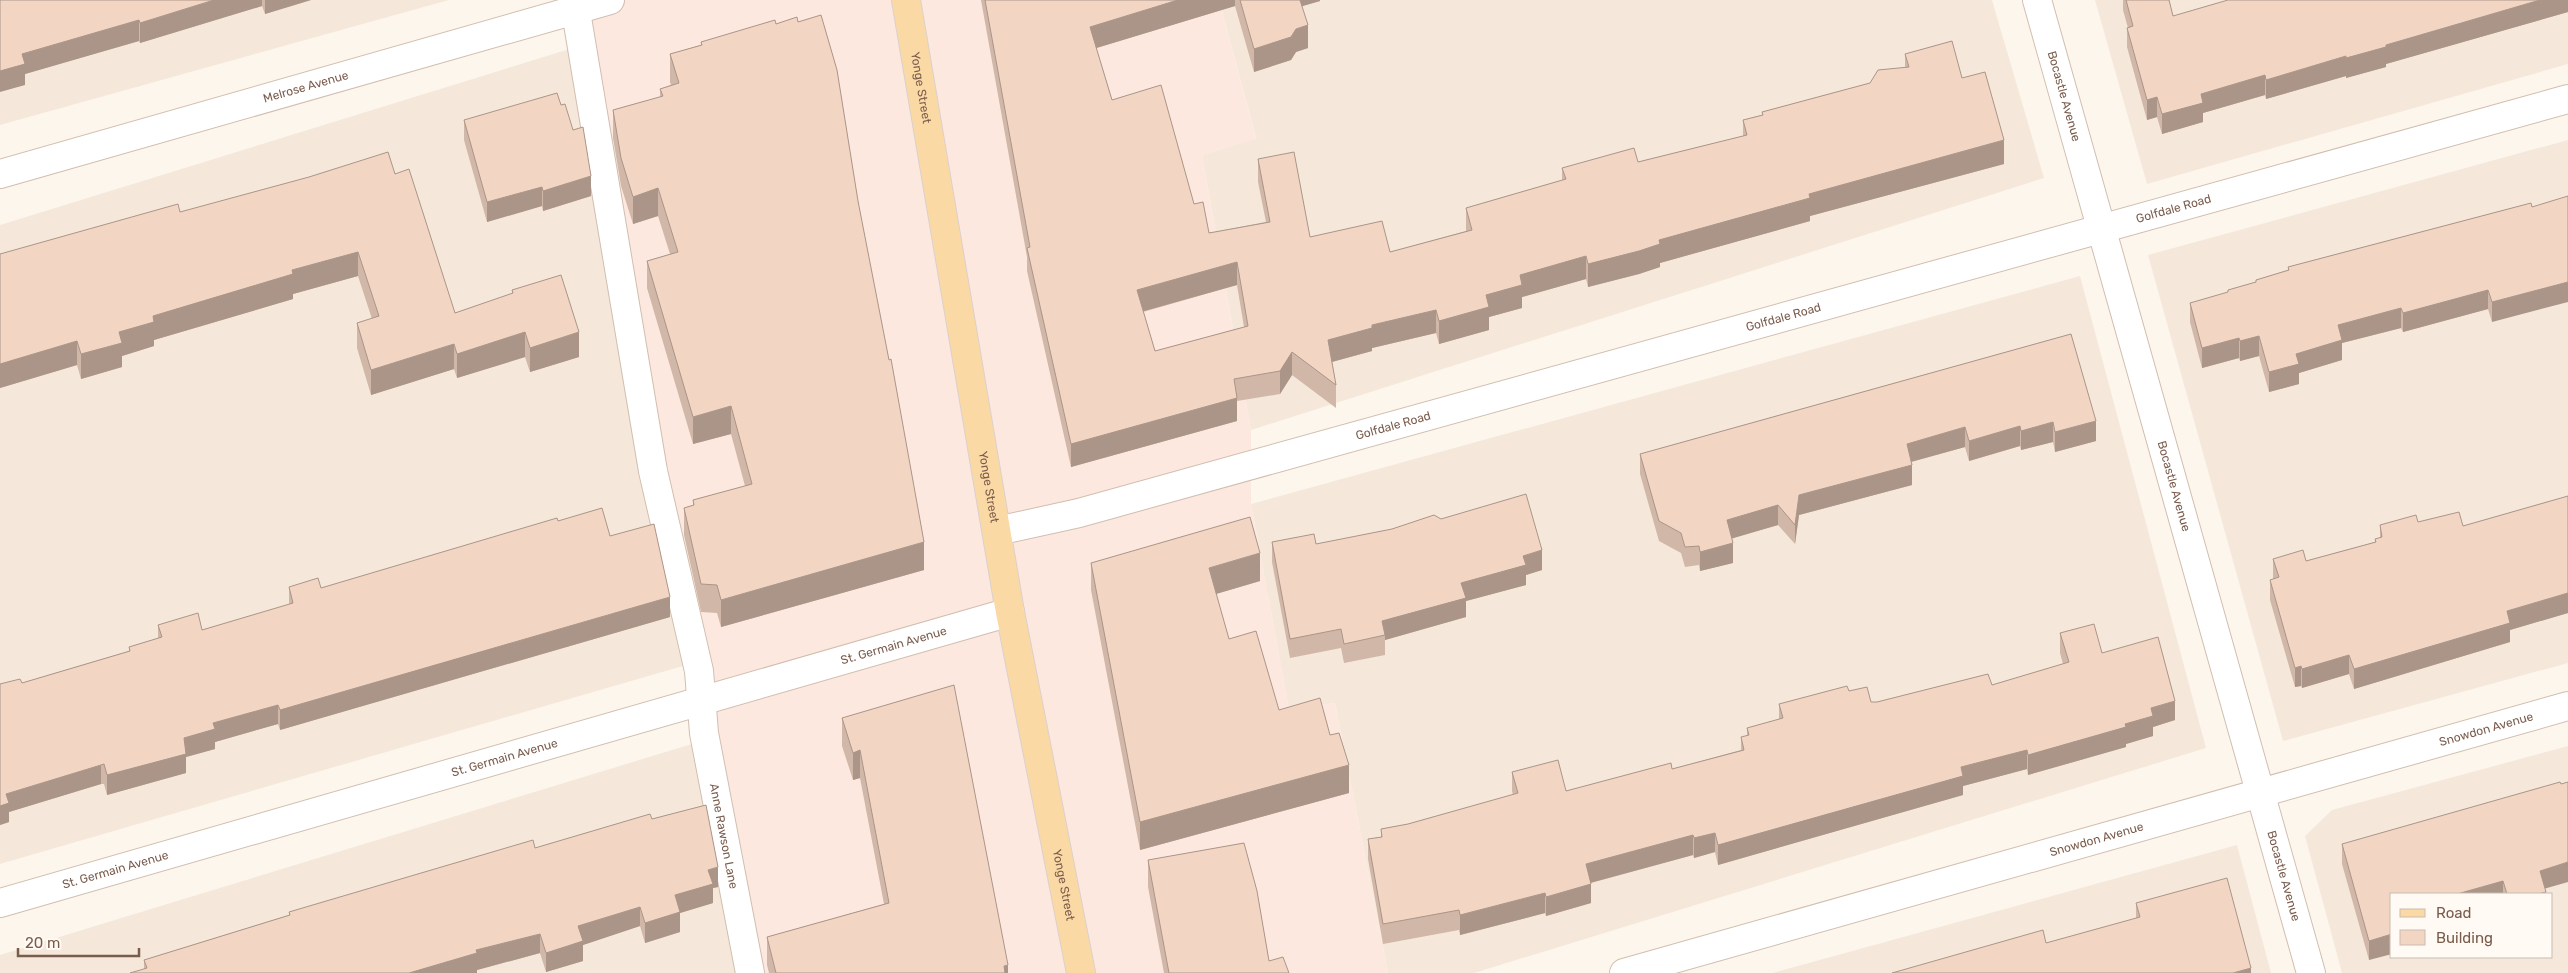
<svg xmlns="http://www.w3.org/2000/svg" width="2568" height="973" font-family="Rubik,sans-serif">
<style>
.residential{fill:#f5e8da;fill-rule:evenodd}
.commercial{fill:#fde8e0}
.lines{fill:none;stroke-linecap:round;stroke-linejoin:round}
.minor-casing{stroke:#d1beb0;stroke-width:30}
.major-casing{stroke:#dad1cd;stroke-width:30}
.minor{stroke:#fff;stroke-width:28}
.major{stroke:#fbd9a5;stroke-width:28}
.wall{fill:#d1b7a8;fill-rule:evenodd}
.shaded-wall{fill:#aa9588}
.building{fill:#f3d5c3;stroke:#aa9588;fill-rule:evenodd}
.labels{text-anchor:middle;stroke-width:4;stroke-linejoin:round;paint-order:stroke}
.street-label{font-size:12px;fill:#7a5c4d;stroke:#fffaf3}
</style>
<rect width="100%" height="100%" fill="#fdf6ec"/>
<g class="residential">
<path d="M0,0H449L0,125Z"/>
<path d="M1219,0H1992L2044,178L1251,430L1202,155L1256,138Z"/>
<path d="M2095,0H2568V64L2147,184Z"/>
<path d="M576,47L700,661L0,864V225Z"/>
<path d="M2568,140V663L2283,741L2148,255Z"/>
<path d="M2080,276L2206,748L1474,973H1388L1335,703L1289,710L1251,504Z"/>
<path d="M705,740L749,973H0V955Z"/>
<path d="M2568,746V973H2342L2305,836L2332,810ZM2392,894H2552V957H2392Z"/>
<path d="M2237,845L2271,973H1773Z"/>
</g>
<path class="commercial" d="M569,0H1219L1256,139L1202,155L1251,430V504L1289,709L1335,703L1388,973H749Z"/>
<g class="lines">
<defs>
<g id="minor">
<path id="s1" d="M574,0L653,471L699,671L704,733L750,973"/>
<path id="s2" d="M2037,0L2311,973"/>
<path id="s3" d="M0,174L610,0"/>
<path id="s4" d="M997,531L1079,513L2568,99"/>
<path id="s5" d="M0,903L1010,612"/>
<path id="s6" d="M1624,973L2568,706"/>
</g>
<g id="major">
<path id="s7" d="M906,0L1010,612L1081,973"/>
</g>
</defs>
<use href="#minor" class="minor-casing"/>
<use href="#major" class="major-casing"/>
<use href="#minor" class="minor"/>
<use href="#major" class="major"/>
</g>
<g class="wall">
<path d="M0,0H311L265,14L262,6L140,43L139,41L25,74V85Z"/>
<path d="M981,0H1320V1L1302,6L1308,48L1296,52L1291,60L1254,72L1235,6L1096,48L1112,100L1194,204L1209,233L1266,222L1258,182V159L1310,237L1390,252L1466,231V208L1562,180V168L1638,162L1743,136V120L1762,115V112L1870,83L1905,67V54L1962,78L2004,164L1810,216V221L1660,263V267L1639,274L1588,287L1586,279L1522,297V308L1489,317V330L1439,344L1436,333L1372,348V351L1332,362L1336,385V408L1292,375L1280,394L1237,401V421L1071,467L1027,271V257ZM1237,285L1244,327L1155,351L1143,312Z"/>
<path d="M2123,0H2169L2173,16L2568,0V12L2386,64V67L2346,78V76L2266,99L2265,95L2203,113V122L2162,134L2157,117L2147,120L2127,47V28H2128L2123,10Z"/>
<path d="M776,24L858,201L924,570L721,627L717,613L701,612L684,535V508L693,505V500L745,486L731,434L693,444L647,288V261L670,254L658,216L633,224L621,186L613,138V110L660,97V89L671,85L670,82V54L701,45V42Z"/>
<path d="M464,120L591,196L543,211L542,206L487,222L464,140Z"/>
<path d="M395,174L455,313L512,294V290L579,357L530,372L525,357L457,378L454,369L371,395L357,348V323L372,319L358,276L293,294V299L154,340V346L122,356V367L81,379L77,365L0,388V254L180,212Z"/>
<path d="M2531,203L2492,322L2488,309L2403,332L2401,328L2342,343V360L2299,373V384L2269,392L2259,356L2240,361L2239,358L2202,368L2190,322V303L2228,293V290L2256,282V280L2288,270V267Z"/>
<path d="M2071,334L2096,441L2055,452L2053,442L2021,450L2020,446L1969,461L1965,447L1911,462L1912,485L1799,515L1795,544L1778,525L1732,538L1733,563L1700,571L1699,565L1685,567L1681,553L1659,541L1640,474V454Z"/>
<path d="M2568,496V613L2510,630V642L2354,689L2349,674L2302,688L2301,686L2295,687L2270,600V580L2273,579V559L2306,561L2375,542V539L2380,538V525L2418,522L2463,526Z"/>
<path d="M558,521L610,536L670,617L280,730L278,724L215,742V749L186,757V773L107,795L104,784H101L9,812V822L0,825L22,683L129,651V647L158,638V625L202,630L289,605V587L321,588Z"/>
<path d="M1272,542L1316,544L1542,570L1526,575V585L1466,601V617L1385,640V655L1344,663L1341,648L1290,658L1272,562Z"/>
<path d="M1091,563L1260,581L1216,594L1229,639L1279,710L1330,735L1349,793L1140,850L1091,590Z"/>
<path d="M2060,633L2102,653L2175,720L2153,727V736L2126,744V747L2028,775L2027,769L1963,786V795L1718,865L1715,852L1694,858L1693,855L1591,883V903L1546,916L1545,913L1460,935L1459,930L1383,944L1368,859V839L1381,837V829L1408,824L1513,795L1512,791V772L1566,791L1672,769L1741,750V737L1747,736V728L1779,719V704L1849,691L1871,702H1877L1992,685L2063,664L2060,653Z"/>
<path d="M842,718L1008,973H769L767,965V937L884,904L860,778L853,780L842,746Z"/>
<path d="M652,819L718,887L713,888V903L680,913V932L645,943L640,926L583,945V961L546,972L540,953L477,970V973L144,969V960L289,915V912L535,848Z"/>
<path d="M2342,844L2545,889L2546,894H2392L2369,960L2342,864Z"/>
<path d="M1148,860L1269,961L1289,973H1164L1148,887Z"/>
<path d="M2136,903L2251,973L2046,943L2136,919Z"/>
</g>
<g class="shaded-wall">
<path d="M214,0H262V6L140,43V23Z"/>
<path d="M265,0H311L265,14Z"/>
<path d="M1178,0H1235V6L1090,50V27Z"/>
<path d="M1296,0H1320V1L1296,8Z"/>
<path d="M2540,0H2568V12L2386,64V67L2346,78V58L2386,45Z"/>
<path d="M139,20V41L25,74V85L0,92V71L22,54Z"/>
<path d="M1308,25V48L1296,52L1291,60L1254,72V49L1296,29Z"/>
<path d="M2346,56V76L2266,99V80Z"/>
<path d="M2265,75V95L2203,113V122L2162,134V114L2201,94Z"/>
<path d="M2157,97V117L2147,120V100Z"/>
<path d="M2004,140V164L1810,216V221L1660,263V267L1639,274L1588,287V264L1659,240L1809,194Z"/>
<path d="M591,176V196L543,211V191Z"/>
<path d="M542,187V206L487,222V202Z"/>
<path d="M658,188V216L633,224V197Z"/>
<path d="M358,252V276L293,294V299L154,340V346L122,356V367L81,379V354L119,332L153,316L292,270Z"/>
<path d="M1586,256V279L1522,297V308L1489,317V330L1439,344V321L1486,295L1520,275Z"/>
<path d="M1237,262V285L1137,313V290Z"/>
<path d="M2568,282V302L2492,322V302Z"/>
<path d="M2488,290V309L2403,332V313Z"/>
<path d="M2401,308V328L2342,343V360L2299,373V384L2269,392V372L2338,325Z"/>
<path d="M1436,310V333L1372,348V351L1328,363V340L1372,325Z"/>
<path d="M525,332V357L457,378V354Z"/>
<path d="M579,332V357L530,372V348Z"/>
<path d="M2259,336V356L2240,361V341Z"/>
<path d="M2239,338V358L2202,368V348Z"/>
<path d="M77,341V365L0,388V364Z"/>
<path d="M454,344V369L371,395V370Z"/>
<path d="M1292,352V375L1280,394V371Z"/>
<path d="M1237,398V421L1071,467V444Z"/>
<path d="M731,406V434L693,444V417Z"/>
<path d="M2096,421V441L2055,452V432Z"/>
<path d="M2053,422V442L2021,450V431Z"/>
<path d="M2020,426V446L1969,461V441Z"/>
<path d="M1965,427V447L1907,463V444Z"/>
<path d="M1912,465V485L1799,515L1795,544V525L1799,495Z"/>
<path d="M1778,505V525L1727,540V520Z"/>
<path d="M924,542V570L721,627V600Z"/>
<path d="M1733,543V563L1700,571V552Z"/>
<path d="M1542,550V570L1526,575V585L1466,601V617L1385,640V635L1382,621L1461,583L1523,556Z"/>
<path d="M1260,553V581L1209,596V568Z"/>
<path d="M2568,593V613L2510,630V642L2354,689V669L2507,611Z"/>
<path d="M670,597V617L280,730V710Z"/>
<path d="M2349,655V674L2302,688V669Z"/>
<path d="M2301,666V686L2295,687V668Z"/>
<path d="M2175,701V720L2153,727V736L2126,744V747L2028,775V755L2125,724L2151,708Z"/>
<path d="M278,705V724L215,742V749L186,757V773L107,795V775L213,723Z"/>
<path d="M860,750V778L853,780V753Z"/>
<path d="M2027,750V769L1963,786V795L1718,865V845L1961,767Z"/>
<path d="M101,765V784L9,812V822L0,825V806L6,794Z"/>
<path d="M1349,765V793L1140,850V822Z"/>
<path d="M1715,833V852L1694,858V838Z"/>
<path d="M1693,835V855L1586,884V864Z"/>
<path d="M2568,862V882L2540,890V871Z"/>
<path d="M718,867V887L713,888V903L680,913V932L645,943V923L675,895L708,870Z"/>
<path d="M2503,881V894H2457Z"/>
<path d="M1591,884V903L1546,916V897Z"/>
<path d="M1545,893V913L1460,935V915Z"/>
<path d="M640,907V926L583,945V961L546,972V953L578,926Z"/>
<path d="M540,934V953L477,970V973H409L476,950Z"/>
<path d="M2392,934V954L2369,960V941Z"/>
<path d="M1008,965V973H1004V966Z"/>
<path d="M2251,968V973H2233Z"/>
</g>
<g class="building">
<path d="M0,0H214L140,23L139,20L22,54L25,64L0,71Z"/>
<path d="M985,0H1178L1090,27L1112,100L1161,85L1194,204L1203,202L1209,233L1270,222L1258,159L1294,152L1310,237L1382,221L1390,252L1472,230L1466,208L1566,179L1562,168L1634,148L1638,162L1747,135L1743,120L1763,115L1762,112L1870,83L1878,70L1909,67L1905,54L1952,41L1962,78L1985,72L2004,140L1809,194L1810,198L1659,240L1660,244L1639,251L1588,264L1586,256L1520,275L1522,285L1486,295L1489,307L1439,321L1436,310L1372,325V328L1328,340L1336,385L1292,352L1280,371L1234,379L1237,398L1071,444L1027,248L1030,247ZM1237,262L1248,326L1155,351L1137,290Z"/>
<path d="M1240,0H1300L1308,25L1296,29L1291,37L1254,49Z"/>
<path d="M2126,0H2169L2173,16L2228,0H2540L2386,45V47L2346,58V56L2266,80L2265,75L2201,94L2203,103L2162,114L2157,97L2147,100L2127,28L2133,26Z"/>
<path d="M821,15L837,70L858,201L889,360L891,359L924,542L721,600L717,585L701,584L684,508L694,505L693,500L752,484L731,406L693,417L647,261L678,252L658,188L633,197L621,158L613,110L663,96L660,89L679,83L670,54L702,45L701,42L775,20L776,24L797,17L798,22Z"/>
<path d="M557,93L561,105L565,104L573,130L583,127L591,176L543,191L542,187L487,202L464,120Z"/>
<path d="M388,152L395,174L409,169L455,313L513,293L512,290L561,275L579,332L530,348L525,332L457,354L454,344L371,370L357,323L379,316L358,252L292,270L293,274L153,316L154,322L119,332L122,343L81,354L77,341L0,364V254L178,204L180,212L309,177Z"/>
<path d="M2568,196V282L2492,302L2488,290L2403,313L2401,308L2338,325L2342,340L2296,354L2299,364L2269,372L2259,336L2240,341L2239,338L2202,348L2190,303L2228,292V290L2256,282V280L2289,270L2288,267L2531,203L2532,207Z"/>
<path d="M2071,334L2096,421L2055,432L2053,422L2021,431L2020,426L1969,441L1965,427L1907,444L1912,465L1799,495L1795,525L1778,505L1727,520L1733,543L1700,552L1699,546L1685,547L1681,533L1659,521L1640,454Z"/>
<path d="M1526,494L1542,550L1523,556L1526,565L1461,583L1466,598L1382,621L1385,635L1344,644L1341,629L1290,639L1272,542L1314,534L1316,544L1392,529L1434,515L1441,519Z"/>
<path d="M2568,496V593L2507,611L2510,623L2354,669L2349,655L2302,669L2301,666L2295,668L2270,580L2279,577L2273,559L2303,550L2306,561L2376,542L2375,539L2382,537L2380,525L2416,515L2418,522L2459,512L2463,526Z"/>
<path d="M602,508L610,536L654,524L670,597L280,710L278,705L213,723L215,729L184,738L186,754L107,775L104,764L101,765L6,794L9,803L0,806V684L20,679L22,683L130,651L129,647L162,637L158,625L198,613L202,630L293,603L289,587L318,578L321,588L557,518L558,521Z"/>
<path d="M1250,517L1260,553L1209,568L1229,639L1256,631L1279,710L1320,698L1330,735L1339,733L1349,765L1140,822L1091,563Z"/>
<path d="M2094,624L2102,653L2158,637L2175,701L2151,708L2153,716L2125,724L2126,727L2028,755L2027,750L1961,767L1963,776L1718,845L1715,833L1694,838L1693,835L1586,864L1591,884L1546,897L1545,893L1460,915L1459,910L1383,924L1368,839L1382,837L1381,829L1408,824L1518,793L1512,772L1558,760L1566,791L1671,763L1672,769L1744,750L1741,737L1749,735L1747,728L1783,718L1779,704L1847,686L1849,691L1867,687L1871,702H1877L1988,674L1992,685L2069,662L2060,633Z"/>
<path d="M954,685L1008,965L1004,966L1005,973H776L767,937L889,903L860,750L853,753L842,718Z"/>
<path d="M2560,782L2561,784L2568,782V862L2540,871L2546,892L2538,894H2507L2503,881L2457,894H2392V934L2369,941L2342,844Z"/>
<path d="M706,805L718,867L708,870L713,884L675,895L680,912L645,923L640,907L578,926L583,941L546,953L540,934L476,950L477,953L409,973H130L147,968L144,960L290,915L289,912L533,840L535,848L650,814L652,819Z"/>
<path d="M1244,843L1257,891L1269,961L1283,957L1289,973H1169L1148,860Z"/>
<path d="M2227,878L2251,968L2233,973H1892L2043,930L2046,943L2140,917L2136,903Z"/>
</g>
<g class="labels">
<g class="street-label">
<text dy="4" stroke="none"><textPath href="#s3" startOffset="318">Melrose Avenue</textPath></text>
<text dy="4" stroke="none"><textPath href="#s7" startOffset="89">Yonge Street</textPath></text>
<text dy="4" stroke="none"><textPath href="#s2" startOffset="100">Bocastle Avenue</textPath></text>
<text dy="4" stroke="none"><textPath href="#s4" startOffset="1220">Golfdale Road</textPath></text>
<text dy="4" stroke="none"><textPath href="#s4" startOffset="815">Golfdale Road</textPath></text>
<text dy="4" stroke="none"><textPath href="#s4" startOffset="410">Golfdale Road</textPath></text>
<text dy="4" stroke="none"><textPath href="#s7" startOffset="494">Yonge Street</textPath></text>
<text dy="4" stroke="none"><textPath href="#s2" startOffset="505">Bocastle Avenue</textPath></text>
<text dy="4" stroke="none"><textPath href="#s5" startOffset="930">St. Germain Avenue</textPath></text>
<text dy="4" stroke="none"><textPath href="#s6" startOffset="896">Snowdon Avenue</textPath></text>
<text dy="4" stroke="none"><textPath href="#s5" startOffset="525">St. Germain Avenue</textPath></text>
<text dy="4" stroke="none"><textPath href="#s1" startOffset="850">Anne Rawson Lane</textPath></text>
<text dy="4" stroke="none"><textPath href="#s6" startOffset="491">Snowdon Avenue</textPath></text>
<text dy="4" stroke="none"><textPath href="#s5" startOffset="120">St. Germain Avenue</textPath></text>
<text dy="4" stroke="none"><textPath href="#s2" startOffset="910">Bocastle Avenue</textPath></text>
<text dy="4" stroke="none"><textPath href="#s7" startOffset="899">Yonge Street</textPath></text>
</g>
</g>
<rect x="2390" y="893" width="162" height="65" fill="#fffaf3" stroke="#cabbb1"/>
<rect x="2400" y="909" width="25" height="8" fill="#fbd9a5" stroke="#cabbb1"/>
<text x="2436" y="918" font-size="15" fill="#7a5c4d">Road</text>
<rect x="2400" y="930" width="25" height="15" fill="#f3d5c3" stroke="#cabbb1"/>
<text x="2436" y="943" font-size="15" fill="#7a5c4d">Building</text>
<path d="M18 948v8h121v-8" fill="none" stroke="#7a5c4d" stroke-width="2.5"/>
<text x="25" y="948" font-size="15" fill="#7a5c4d" stroke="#fffaf3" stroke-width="4" paint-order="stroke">20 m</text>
</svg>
